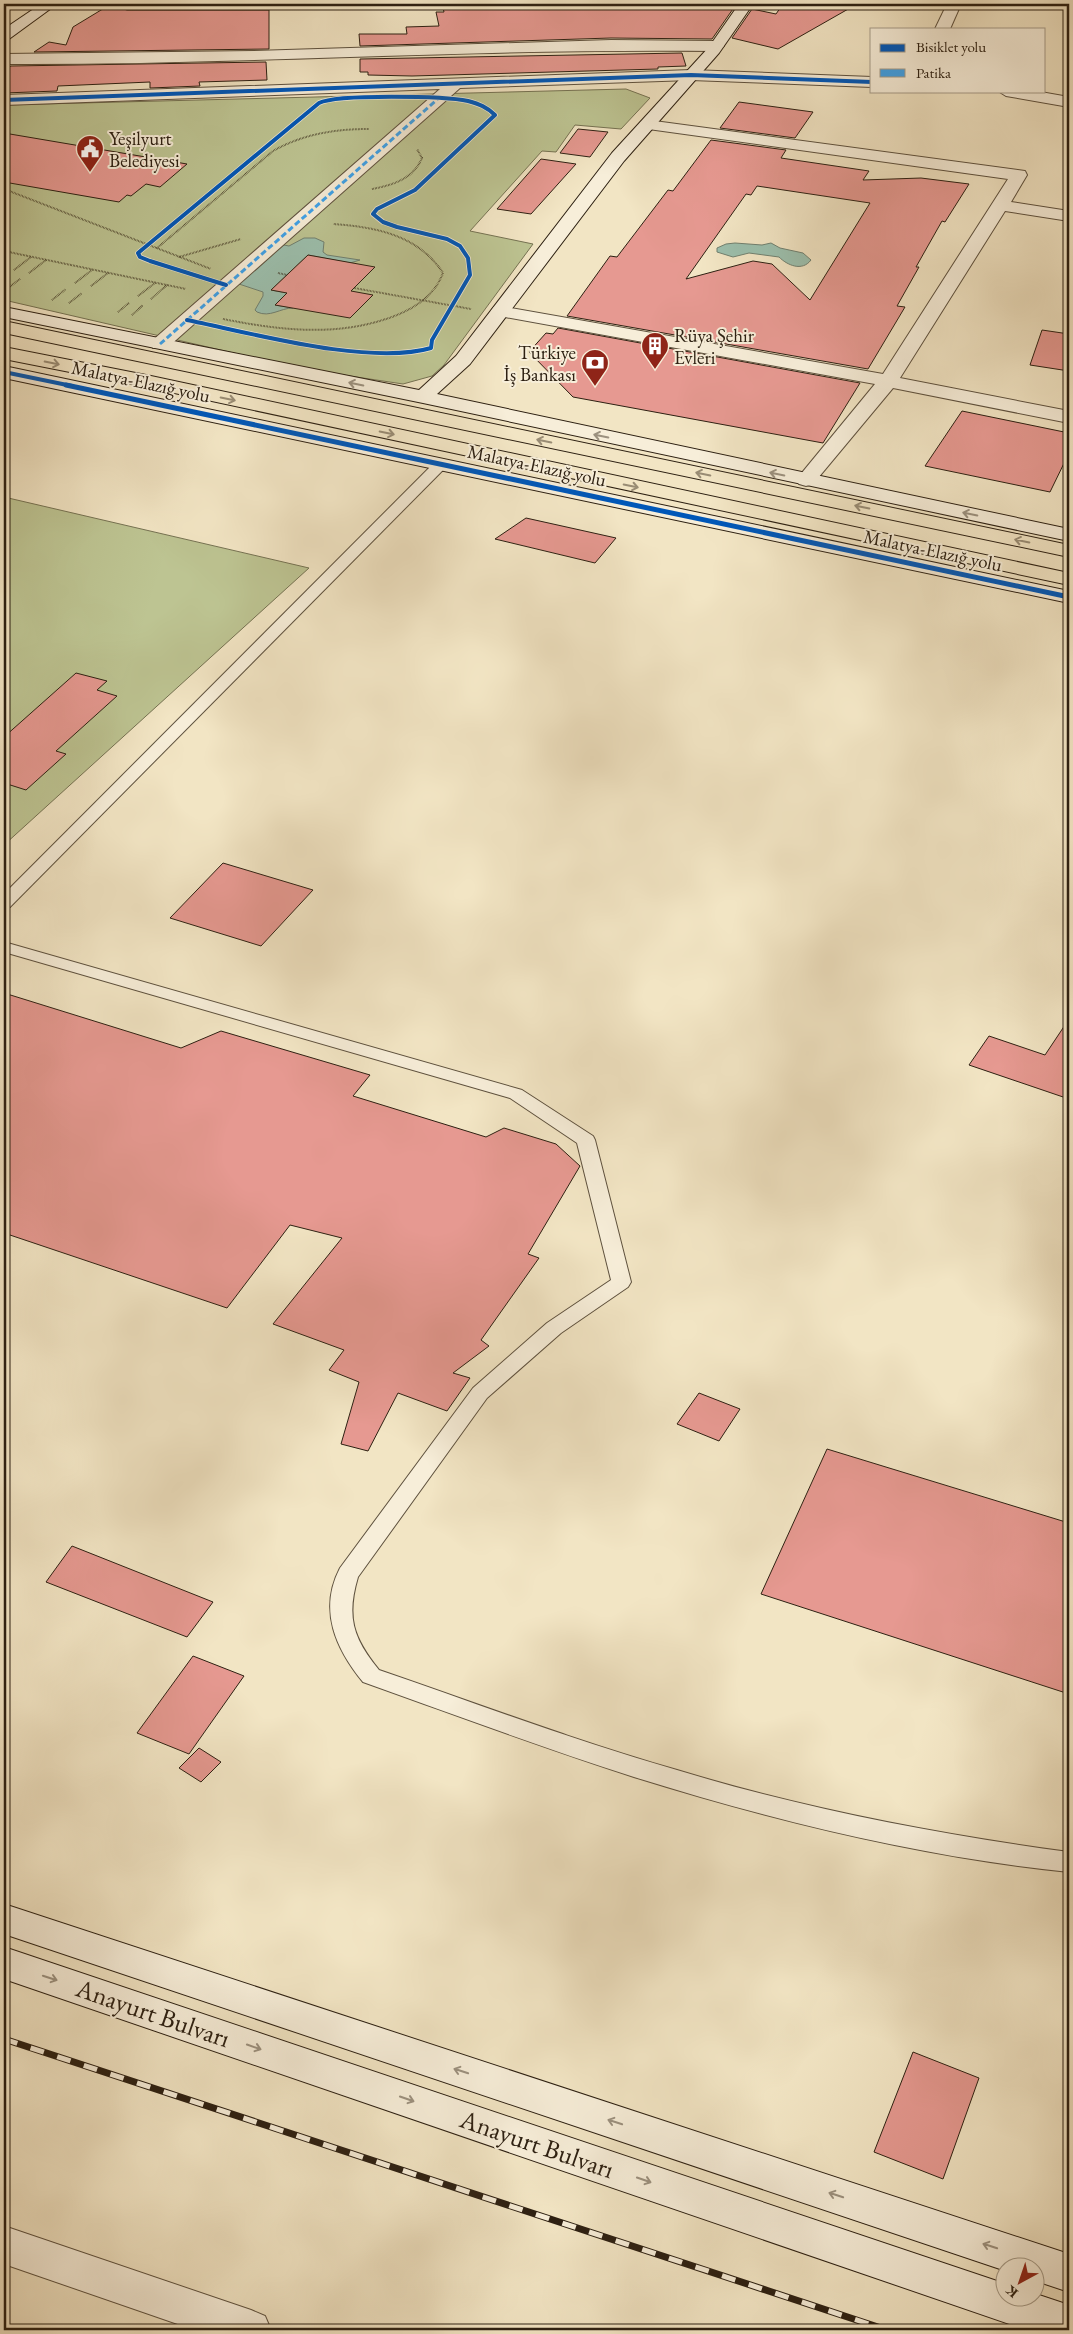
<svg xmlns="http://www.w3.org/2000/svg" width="1073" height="2334" font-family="'EB Garamond',serif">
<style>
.green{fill:#bdc492;stroke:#757252}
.water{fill:#9cc0ae;stroke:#708070}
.building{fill:#e69991;stroke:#2d2012;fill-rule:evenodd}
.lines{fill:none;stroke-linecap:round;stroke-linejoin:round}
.lane-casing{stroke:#5e513e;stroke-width:2}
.street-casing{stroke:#5e513e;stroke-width:2}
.secondary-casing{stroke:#2d2012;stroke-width:2}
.highway-casing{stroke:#2d2012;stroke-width:2}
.path{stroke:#2d2012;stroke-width:2;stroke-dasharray:0.5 1;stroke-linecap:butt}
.lane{fill:#f7eed9;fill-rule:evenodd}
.street{fill:#f7eed9;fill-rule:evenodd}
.secondary{fill:#f7eed9;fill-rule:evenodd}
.highway{fill:#f2e5c4;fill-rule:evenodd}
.rail-casing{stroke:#2d2012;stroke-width:7}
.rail{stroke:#f7eed9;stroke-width:5;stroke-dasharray:14;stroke-linecap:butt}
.quiet{stroke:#3ea2ea;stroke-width:3;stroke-dasharray:6 3;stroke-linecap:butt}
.cycleway-far1-casing{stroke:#f7eed9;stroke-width:5.5}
.cycleway-casing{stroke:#f7eed9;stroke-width:8}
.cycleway-far1{stroke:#0057b8;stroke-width:4}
.cycleway{stroke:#0057b8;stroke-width:5}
.oneway{stroke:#998c74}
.oneway2{stroke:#9c917f}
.labels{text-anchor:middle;stroke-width:4;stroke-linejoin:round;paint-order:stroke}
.far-poi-label{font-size:19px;fill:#2d2012;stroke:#f7eed9;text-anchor:start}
.far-street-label{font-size:19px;fill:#2d2012;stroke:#f7eed9}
.near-street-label{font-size:26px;fill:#2d2012;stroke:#f7eed9}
</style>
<rect width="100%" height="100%" fill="#f2e5c4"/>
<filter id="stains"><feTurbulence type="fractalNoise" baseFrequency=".004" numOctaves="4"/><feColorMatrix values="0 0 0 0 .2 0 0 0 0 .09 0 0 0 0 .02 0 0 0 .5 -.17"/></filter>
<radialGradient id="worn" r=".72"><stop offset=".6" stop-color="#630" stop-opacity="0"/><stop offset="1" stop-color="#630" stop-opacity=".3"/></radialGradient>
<g class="green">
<path d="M626,89L650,98L621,129L575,125L556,152L542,151L470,231L533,244L444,365L432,376L403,384L303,369L4,300V105Z"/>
<path d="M4,497L309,568L4,845Z"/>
</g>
<g class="water">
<path d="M304,238H315L324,242L323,252L327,255L360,260L350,263L308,255L271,290L287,293L275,305L293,308C280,308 270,318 257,312L255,310L263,296V292L236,283L279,244L289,246Z"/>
<path d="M735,243L762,245L771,243L780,248L803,253L811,260C802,272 787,265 779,257L749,253L733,257L717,252V248L726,244Z"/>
</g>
<g class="building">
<path d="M111,4H118L120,8L127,10H269V49L34,52L49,42L66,45L73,27Z"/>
<path d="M442,4H724L735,6L712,39L611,38L360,46L359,34H407L406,27L439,26L436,12H444Z"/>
<path d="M783,4H857L778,49L732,38L752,9L776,14Z"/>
<path d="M682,53L686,66L658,67V69L412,76L368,75V72H360V59Z"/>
<path d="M266,62L267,80L199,82L200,86L150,88V82L58,86L57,91L4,93V70L11,66Z"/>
<path d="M739,102L813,112L795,138L720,128Z"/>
<path d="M578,129L608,132L590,157L560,153Z"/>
<path d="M4,133L187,164L160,187L146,184L131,196L127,195L119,202L4,182Z"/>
<path d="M711,140L786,150L781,158L869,171L863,180L921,178L969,184L945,222L942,221L916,267H919L897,306L905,307L868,369L567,316L610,256L617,257L668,190L673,191ZM757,186L870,203L810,300L772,264L753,261L686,279L746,194L751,195Z"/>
<path d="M541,159L576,164L531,214L497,209Z"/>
<path d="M308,255L375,267L351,291L373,295L350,318L275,305L287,293L271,290Z"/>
<path d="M558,328L860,383L823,443L573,397L529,352L546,333L553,334Z"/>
<path d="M1042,330L1069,334V371L1030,365Z"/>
<path d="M962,411L1069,433V453L1050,492L925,466Z"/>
<path d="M526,518L616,538L595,563L495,539Z"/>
<path d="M76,673L107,681L97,690L117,696L56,751L66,754L26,790L4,783V737Z"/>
<path d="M223,863L313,890L261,946L170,918Z"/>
<path d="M4,993L181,1048L221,1031L370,1075L353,1096L486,1137L504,1128L556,1144L580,1166L528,1254L539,1258L481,1340L489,1346L453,1373L470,1378L447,1411L398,1393L368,1451L341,1444L359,1382L329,1370L344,1350L273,1324L342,1238L290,1225L227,1308L4,1233Z"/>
<path d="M1069,1019V1099L969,1065L989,1036L1045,1055Z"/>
<path d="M699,1393L740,1409L719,1441L677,1424Z"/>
<path d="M827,1449L1069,1523V1694L761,1594Z"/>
<path d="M72,1546L213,1602L187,1637L46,1582Z"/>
<path d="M193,1656L244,1676L189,1754L137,1733Z"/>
<path d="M199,1748L221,1762L201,1782L179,1768Z"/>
<path d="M913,2052L979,2078L943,2179L874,2152Z"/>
</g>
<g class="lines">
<defs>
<g id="lane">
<path d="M441,460L448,464L446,467L10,907L4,908V894L436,461Z"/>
<path d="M4,942L522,1090L593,1136L595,1140L631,1282L628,1287L561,1333L487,1398L358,1577C346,1617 353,1638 379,1670C478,1704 576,1741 677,1770C805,1809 936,1834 1069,1852V1872C922,1857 775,1821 634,1777C543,1748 453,1714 363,1682C336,1649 318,1610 340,1568L473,1388L547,1323L611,1280L577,1143L510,1098L4,952Z"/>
</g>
<g id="street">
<path d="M120,4H219L212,8H127L122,7Z"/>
<path d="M947,4H961L950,29H935Z"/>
<path d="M611,40L716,41L724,46L716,51C479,48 241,65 4,64V54L254,51Z"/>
<path d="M691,70L872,77V87L691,80L460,88L167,348H153L151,344L153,340L440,89L4,105V95Z"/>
<path d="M998,91H1035L1069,97V107L1006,96Z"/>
<path d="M647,120L1025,171L1027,175L1011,202L1069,211V221L1005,211L900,378L1069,411V423L893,388L813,484L806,486L799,484L796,480L875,384L494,315L491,311L494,307L500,306L883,374L1008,179L641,128L639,125L641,122Z"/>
<path d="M4,2226L251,2310L265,2316L271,2330H195L4,2264Z"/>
</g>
<g id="secondary">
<path d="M41,4H57L9,39L4,40V29Z"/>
<path d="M739,4H753L719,53L624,161L470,364L437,394L1069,529V541L423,403L4,317V307L419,390L456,356L612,153L709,47Z"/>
<path d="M4,366L1069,591V603L4,378Z"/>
<path d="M4,1904L1069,2254V2292L1036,2281V2266H1006V2271L4,1934Z"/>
<path d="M4,1947L1006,2284V2296H1036V2294L1069,2305V2330H1027L4,1979Z"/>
</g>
<g id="highway">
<path d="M4,321L1069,545V557L4,333Z"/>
<path d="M4,347L151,376L1069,573V585L151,388L4,359Z"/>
</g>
</defs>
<use href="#lane" class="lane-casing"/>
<use href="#street" class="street-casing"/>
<use href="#secondary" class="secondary-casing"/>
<use href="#highway" class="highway-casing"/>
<g class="path">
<path d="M4,189L211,269"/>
<path d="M372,189C393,185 413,179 422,158L417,149"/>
<path d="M157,248L273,151C303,134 335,129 369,129"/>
<path d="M4,251L186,289"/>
<path d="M179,257L241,239"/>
<path d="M14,270L31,257"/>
<path d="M29,273L46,260"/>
<path d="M278,273L287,275"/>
<path d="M75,283L92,270"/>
<path d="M91,286L108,273"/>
<path d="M354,288L471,309"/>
<path d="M4,291L20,279"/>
<path d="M138,296L155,283"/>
<path d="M151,299L167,285"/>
<path d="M52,300L66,289"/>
<path d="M69,303L82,293"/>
<path d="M118,312L129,303"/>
<path d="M132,315L143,305"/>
<path d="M223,319C279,330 334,337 389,318C412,310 434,297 443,273C418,235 376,227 333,224"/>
</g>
<use href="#lane" class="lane"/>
<use href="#street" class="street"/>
<use href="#secondary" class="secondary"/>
<use href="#highway" class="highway"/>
<defs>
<path id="rail" d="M4,2039L887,2330"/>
</defs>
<use href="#rail" class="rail-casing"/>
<use href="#rail" class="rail"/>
<path class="quiet" d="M160,344L440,97"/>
<defs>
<g id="cycleway-far1">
<path d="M4,100L691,75L872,82"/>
<path d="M187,320C251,333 370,366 431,348L432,340L470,275L468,258L460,246L447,239L397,227L383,222L373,214L377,209L415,190L495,115C487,107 479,104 468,101C445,96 337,94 319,103L138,253L140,257L150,261L226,285"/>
<path d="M4,372L72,386"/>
</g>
<path id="cycleway" d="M66,385L1069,597"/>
</defs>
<use href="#cycleway-far1" class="cycleway-far1-casing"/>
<use href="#cycleway" class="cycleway-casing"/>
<use href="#cycleway-far1" class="cycleway-far1"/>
<use href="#cycleway" class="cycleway"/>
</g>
<defs><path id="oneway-shaft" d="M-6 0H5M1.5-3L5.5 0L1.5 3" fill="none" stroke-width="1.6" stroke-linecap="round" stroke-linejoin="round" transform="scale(1.25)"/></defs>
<g class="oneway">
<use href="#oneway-shaft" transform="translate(52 363) rotate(11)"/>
<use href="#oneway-shaft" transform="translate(228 399) rotate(12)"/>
<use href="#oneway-shaft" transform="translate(387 433) rotate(12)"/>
<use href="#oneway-shaft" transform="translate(544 441) rotate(-168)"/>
<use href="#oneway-shaft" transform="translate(703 474) rotate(-168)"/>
<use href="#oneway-shaft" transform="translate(631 486) rotate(12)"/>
<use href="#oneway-shaft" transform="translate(862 507) rotate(-168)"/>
<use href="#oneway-shaft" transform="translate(1022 541) rotate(-168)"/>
</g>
<g class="oneway2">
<use href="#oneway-shaft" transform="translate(356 384) rotate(-168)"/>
<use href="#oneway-shaft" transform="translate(601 436) rotate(-168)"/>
<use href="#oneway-shaft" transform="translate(777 474) rotate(-168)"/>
<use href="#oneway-shaft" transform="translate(970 514) rotate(-168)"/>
<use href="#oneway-shaft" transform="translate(50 1978) rotate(18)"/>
<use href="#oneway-shaft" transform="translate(254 2047) rotate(19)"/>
<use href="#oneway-shaft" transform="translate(461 2071) rotate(-162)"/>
<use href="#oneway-shaft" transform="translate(407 2099) rotate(19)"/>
<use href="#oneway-shaft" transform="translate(615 2122) rotate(-162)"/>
<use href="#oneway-shaft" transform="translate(644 2180) rotate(19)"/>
<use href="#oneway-shaft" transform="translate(836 2195) rotate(-162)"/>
<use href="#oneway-shaft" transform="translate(990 2246) rotate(-162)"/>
</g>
<defs>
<symbol id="civic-pin" viewBox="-11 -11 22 30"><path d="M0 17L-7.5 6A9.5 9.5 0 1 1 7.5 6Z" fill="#8f2418" stroke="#f7eed9"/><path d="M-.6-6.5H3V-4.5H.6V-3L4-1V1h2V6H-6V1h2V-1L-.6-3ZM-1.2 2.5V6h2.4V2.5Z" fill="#fff"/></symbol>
<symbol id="building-pin" viewBox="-11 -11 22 30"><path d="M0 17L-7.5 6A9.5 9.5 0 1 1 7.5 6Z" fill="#8f2418" stroke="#f7eed9"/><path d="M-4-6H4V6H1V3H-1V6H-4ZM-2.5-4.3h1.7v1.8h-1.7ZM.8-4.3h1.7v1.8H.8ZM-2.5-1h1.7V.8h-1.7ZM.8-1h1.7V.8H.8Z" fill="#fff"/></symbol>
<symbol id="bank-pin" viewBox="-11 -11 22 30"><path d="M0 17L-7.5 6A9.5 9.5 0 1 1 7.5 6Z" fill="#8f2418" stroke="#f7eed9"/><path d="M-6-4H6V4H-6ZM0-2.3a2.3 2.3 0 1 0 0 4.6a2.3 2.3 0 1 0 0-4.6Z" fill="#fff"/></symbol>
</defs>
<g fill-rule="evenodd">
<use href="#civic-pin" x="74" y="133" width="32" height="43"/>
<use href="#building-pin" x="639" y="330" width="32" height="43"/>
<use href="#bank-pin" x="579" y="347" width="32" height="43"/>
</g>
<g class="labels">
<g class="far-poi-label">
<text x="109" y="145">Yeşilyurt<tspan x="109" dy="22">Belediyesi</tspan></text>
<text x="674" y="342">Rüya Şehir<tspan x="674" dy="22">Evleri</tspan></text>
<text x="576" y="359" text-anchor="end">Türkiye<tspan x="576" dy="22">İş Bankası</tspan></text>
</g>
<g class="far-street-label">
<text transform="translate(141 381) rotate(12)" y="7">Malatya-Elazığ yolu</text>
<text transform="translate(537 465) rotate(12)" y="7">Malatya-Elazığ yolu</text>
<text transform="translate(933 550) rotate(12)" y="7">Malatya-Elazığ yolu</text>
</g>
<g class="near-street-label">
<text transform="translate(153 2013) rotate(19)" y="9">Anayurt Bulvarı</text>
<text transform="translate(537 2144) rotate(19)" y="9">Anayurt Bulvarı</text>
</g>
</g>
<rect width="1073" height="2334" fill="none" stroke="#f2e5c4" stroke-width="20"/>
<rect x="5" y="5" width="1063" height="2324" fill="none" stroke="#2d2012" stroke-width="2.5"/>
<rect x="10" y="10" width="1053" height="2314" fill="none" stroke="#2d2012"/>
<rect x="870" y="28" width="175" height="65" fill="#f7eed9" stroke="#a69c89"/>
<rect x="880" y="44" width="25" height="8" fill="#0057b8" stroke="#a69c89"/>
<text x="916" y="52" font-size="15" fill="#2d2012">Bisiklet yolu</text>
<rect x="880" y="69" width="25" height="8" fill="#3ea2ea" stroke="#a69c89"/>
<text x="916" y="78" font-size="15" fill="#2d2012">Patika</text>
<g transform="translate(1020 2282) rotate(220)"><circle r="24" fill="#f7eed9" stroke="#a69c89"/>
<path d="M0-4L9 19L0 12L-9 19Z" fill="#8f2418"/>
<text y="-8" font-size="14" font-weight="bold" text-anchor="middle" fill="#2d2012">K</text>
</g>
<rect width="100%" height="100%" filter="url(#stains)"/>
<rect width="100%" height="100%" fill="url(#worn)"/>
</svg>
